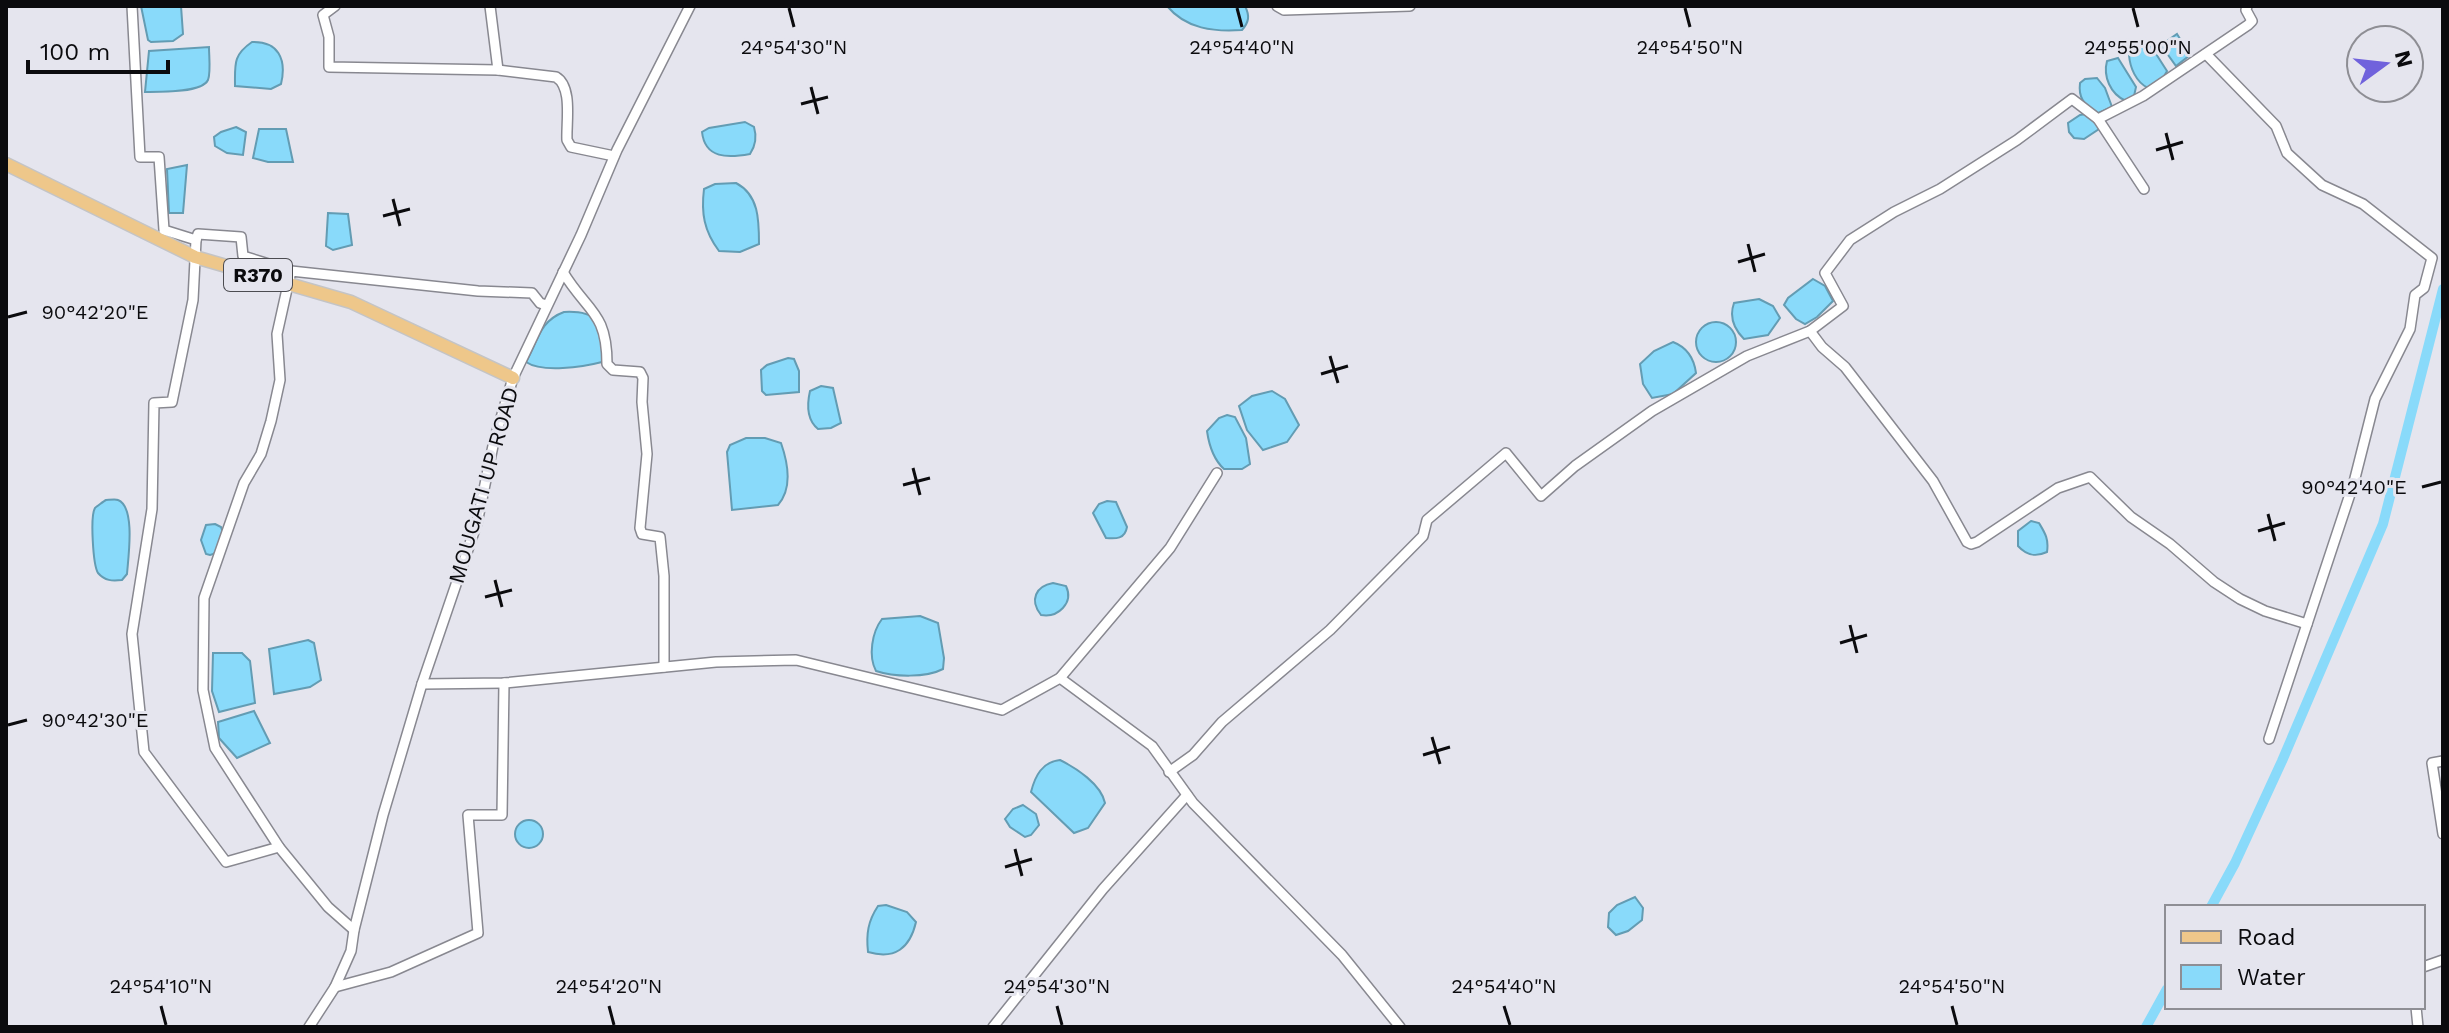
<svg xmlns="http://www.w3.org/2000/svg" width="2449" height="1033" font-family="'Work Sans',sans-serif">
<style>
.water{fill:#89dafa;stroke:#639cb3;stroke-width:2}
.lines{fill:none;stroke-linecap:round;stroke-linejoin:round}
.canal{stroke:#89dafa;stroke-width:10}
.minor-casing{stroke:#888890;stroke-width:12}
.major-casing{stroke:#c4c4c5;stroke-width:15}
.minor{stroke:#fff;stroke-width:9}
.major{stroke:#eec78a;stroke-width:12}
.ticks{fill:none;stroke:#0b0b0e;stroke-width:3}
.labels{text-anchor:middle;stroke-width:6;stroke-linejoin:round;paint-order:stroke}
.shield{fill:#e5e5ee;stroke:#4c4c51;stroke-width:2}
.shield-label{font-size:20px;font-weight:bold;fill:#0b0b0e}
.street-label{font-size:22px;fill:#0b0b0e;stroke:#e5e5ee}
.ticks-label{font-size:20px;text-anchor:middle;fill:#0b0b0e;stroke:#e5e5ee;stroke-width:6;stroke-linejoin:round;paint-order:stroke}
</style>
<rect width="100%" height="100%" fill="#e5e5ee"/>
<g class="water">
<path d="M141,6H181L183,34L173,41L151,42L148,40Z"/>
<path d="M1167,6H1245C1250,16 1249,22 1242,30C1214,32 1186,29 1167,6Z"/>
<path d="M2177,34L2190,55L2176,66L2161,45Z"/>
<path d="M252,42C278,41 287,59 281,84L271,89L235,86C235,64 233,55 252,42Z"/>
<path d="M2149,43L2167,71L2162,80L2148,88C2136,82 2130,68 2129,55L2135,48Z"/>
<path d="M209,47C209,57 211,72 208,80C202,93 159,92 145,92L149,51Z"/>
<path d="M2118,58L2136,87L2134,96L2126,101C2110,94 2103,76 2107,61Z"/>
<path d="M2097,78L2105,88L2112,107L2096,114C2085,104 2078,99 2080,83L2085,79Z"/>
<path d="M2086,114L2098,124L2099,129L2084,139L2074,138L2069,132L2068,123L2080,115Z"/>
<path d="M745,122L754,127C757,137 756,145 750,154C728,158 705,159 702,132L709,128Z"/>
<path d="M236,127L246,132L243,155L227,153L215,146L214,137L221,132Z"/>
<path d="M259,129H286L293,162H268L253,158Z"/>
<path d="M187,165L183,213H169L167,169Z"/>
<path d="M736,183C759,195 759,220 759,244L740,252L719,251C704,231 701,213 704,189L715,184Z"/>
<path d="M328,213L348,214L352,245L333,250L326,246Z"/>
<path d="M1813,279L1825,286L1833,301L1817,317L1805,324L1796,319L1784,305L1788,298Z"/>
<path d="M1759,299L1773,306L1780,318L1768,335L1744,339C1734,329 1729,317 1734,303Z"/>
<path d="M564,312C602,310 600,326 604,357L602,362C583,367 542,373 526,362C538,342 539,321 564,312Z"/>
<circle cx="1716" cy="342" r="20"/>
<path d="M1673,342C1686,347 1694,358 1696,373L1673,394L1652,398L1643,384L1640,364L1654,351Z"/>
<path d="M788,358L794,359L799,371V392L766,395L762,391L761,370L767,365Z"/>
<path d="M821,386L833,388L841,423L831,428L818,429C807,420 807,404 810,391Z"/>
<path d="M1272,391L1285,399L1299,425L1287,442L1263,450L1247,430L1239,406L1252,396Z"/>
<path d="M1227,415L1235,417L1246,438L1250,464L1242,469H1224C1213,459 1209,445 1207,431L1219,418Z"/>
<path d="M746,438H765L781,443C788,463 793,488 778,505L732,510L727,452L730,445Z"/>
<path d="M106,500C108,500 116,499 118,500C136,507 128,559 127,574L122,580C112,581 105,581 98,573C93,565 90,516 95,508C96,507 104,501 106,500Z"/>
<path d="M1107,501L1116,502L1127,527C1125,539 1116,539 1106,538L1093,513L1099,504Z"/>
<path d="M2031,521L2039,523C2045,533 2049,539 2047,552C2036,557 2027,556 2018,546V531Z"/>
<path d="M215,524L221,527C226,537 220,553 210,555L206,554L201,540L206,525Z"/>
<path d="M1053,583L1066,586C1074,603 1058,618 1041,615C1029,600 1036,586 1053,583Z"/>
<path d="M920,616L938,623L944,658L943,669C926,678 894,677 876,671C868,656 872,632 882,619Z"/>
<path d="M308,640L314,643L321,680L310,687L274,694L269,649Z"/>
<path d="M213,653H242L250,661L255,703L219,712L212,691Z"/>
<path d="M254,711L270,743L237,758L219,738L218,722Z"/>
<path d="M1060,760C1076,768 1101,784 1105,803L1088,828L1074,833L1031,792C1035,776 1042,762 1060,760Z"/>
<path d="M1023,805L1036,814L1039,825L1031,835L1025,837L1010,827L1005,819L1013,809Z"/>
<circle cx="529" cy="834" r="14"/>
<path d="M1635,897L1643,908L1642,920L1628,931L1616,935L1608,927L1609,913L1617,905Z"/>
<path d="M886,905L907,912L916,922C910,948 895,960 868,952C866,934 868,921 878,906Z"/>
</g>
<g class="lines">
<g class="canal">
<path d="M2211,907L2235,863L2282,761L2383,524L2443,289"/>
<path d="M2146,1027L2167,989"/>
</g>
<defs>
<g id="minor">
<path d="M132,6L140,157H159L164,230L196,240L193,300L172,402L154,403L152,509L132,634L144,752L226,862L279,847"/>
<path d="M335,6L323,15L329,37V67L498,70L556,77C573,87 566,123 567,140L571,147L614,156"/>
<path d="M490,6L498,70"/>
<path d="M1277,6L1284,10L1410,6"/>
<path d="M2206,54L2276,126L2287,153L2322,185L2363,204L2432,258L2424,288L2415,295L2410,329L2375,399L2354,482L2269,739"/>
<path d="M2098,119L2144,189"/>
<path d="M196,240L198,234L241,237L243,256L291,271"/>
<path d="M563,272C587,312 607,311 607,364L613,370L640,372L643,378L642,402L647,454L640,528L642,534L660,537L664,576V667"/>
<path d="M1810,331L1822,347L1845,367L1933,481L1967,542L1971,544L1977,542L2058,488L2090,477L2131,517L2170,544L2214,582L2240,599L2265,611L2307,624"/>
<path d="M1060,678L1152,746L1193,803L1342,955L1400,1027"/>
<path d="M422,684L504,683L716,662L796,660L1002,710L1060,678L1170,548L1217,473"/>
<path d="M2443,761L2432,763L2443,834"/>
<path d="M1169,772L1193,755L1222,722L1330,630L1423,536L1427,520L1506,453L1541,496L1575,466L1652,411L1747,356L1810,331L1843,306L1825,273L1850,240L1894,212L1940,189L2017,140L2072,99L2098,119L2143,96L2248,25L2252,21L2246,10L2247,6"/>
<path d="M354,930L328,907L279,847L215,748L203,690L204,598L244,483L261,454L271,421L280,380L277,334L291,271L478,291L532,293L540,303L546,305"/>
<path d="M2423,967L2443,960"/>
<path d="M335,987L391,972L478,933L468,815H502L504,683"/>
<path d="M2416,1007L2418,1027"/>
<path d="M309,1027L335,987L351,951L354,930L383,815L422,684L477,523L494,441L513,378L581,235L617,150L690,6"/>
<path d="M993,1027L1103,889L1187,795"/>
</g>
<path id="major" d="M6,164L195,257L351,302L513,378"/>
</defs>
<use href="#minor" class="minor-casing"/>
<use href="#major" class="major-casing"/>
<use href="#minor" class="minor"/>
<use href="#major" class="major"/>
</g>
<path class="ticks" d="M789,8L794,27M1237,8L1242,27M1685,8L1690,27M2133,8L2138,27M811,87L818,114M801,104L828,97M2166,133L2173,160M2156,150L2183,142M393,199L400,226M383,216L410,209M1748,244L1755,272M1738,262L1765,254M8,317L27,312M1330,356L1338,383M1321,374L1348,366M913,468L920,495M903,485L930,478M2422,487L2441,482M2268,514L2275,541M2258,531L2285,523M495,580L502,607M485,597L512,590M1850,625L1857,653M1840,643L1867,635M8,725L27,720M1432,737L1440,764M1423,755L1450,747M1015,849L1022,876M1005,867L1032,859M161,1006L166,1025M609,1006L614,1025M1057,1006L1062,1025M1504,1006L1510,1025M1952,1006L1957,1025"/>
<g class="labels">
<rect class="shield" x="224" y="259" width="68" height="32" rx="6"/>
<g class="shield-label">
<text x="258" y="282">R370</text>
</g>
<g class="street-label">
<text transform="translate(483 485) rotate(-74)" y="8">MOUGATI UP ROAD</text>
</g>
</g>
<g class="ticks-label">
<text x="794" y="54">24°54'30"N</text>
<text x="1242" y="54">24°54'40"N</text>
<text x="1690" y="54">24°54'50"N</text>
<text x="2138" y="54">24°55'00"N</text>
<text x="95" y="319">90°42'20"E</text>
<text x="2354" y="494">90°42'40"E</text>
<text x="95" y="727">90°42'30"E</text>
<text x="161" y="993">24°54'10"N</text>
<text x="609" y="993">24°54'20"N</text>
<text x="1057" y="993">24°54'30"N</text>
<text x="1504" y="993">24°54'40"N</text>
<text x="1952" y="993">24°54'50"N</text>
</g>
<rect width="2449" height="1033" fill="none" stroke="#0b0b0e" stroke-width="16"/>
<rect x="2165" y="905" width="260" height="104" fill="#e5e5ee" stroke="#8e8e94" stroke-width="2"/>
<rect x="2181" y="931" width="40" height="12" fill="#eec78a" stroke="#8e8e94" stroke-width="2"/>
<text x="2237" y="945" font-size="24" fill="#0b0b0e">Road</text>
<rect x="2181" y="965" width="40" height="24" fill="#89dafa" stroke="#8e8e94" stroke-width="2"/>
<text x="2237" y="985" font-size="24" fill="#0b0b0e">Water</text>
<g transform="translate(2385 64) rotate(75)"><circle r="38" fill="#e5e5ee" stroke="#8e8e94" stroke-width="2"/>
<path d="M0-6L14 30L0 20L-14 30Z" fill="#7062dc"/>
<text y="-12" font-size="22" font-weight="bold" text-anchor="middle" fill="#0b0b0e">N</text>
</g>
<path d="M28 60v12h140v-12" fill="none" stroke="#0b0b0e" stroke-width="4"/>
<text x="40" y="60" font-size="24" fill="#0b0b0e" stroke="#e5e5ee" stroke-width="6" paint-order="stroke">100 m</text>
</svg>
